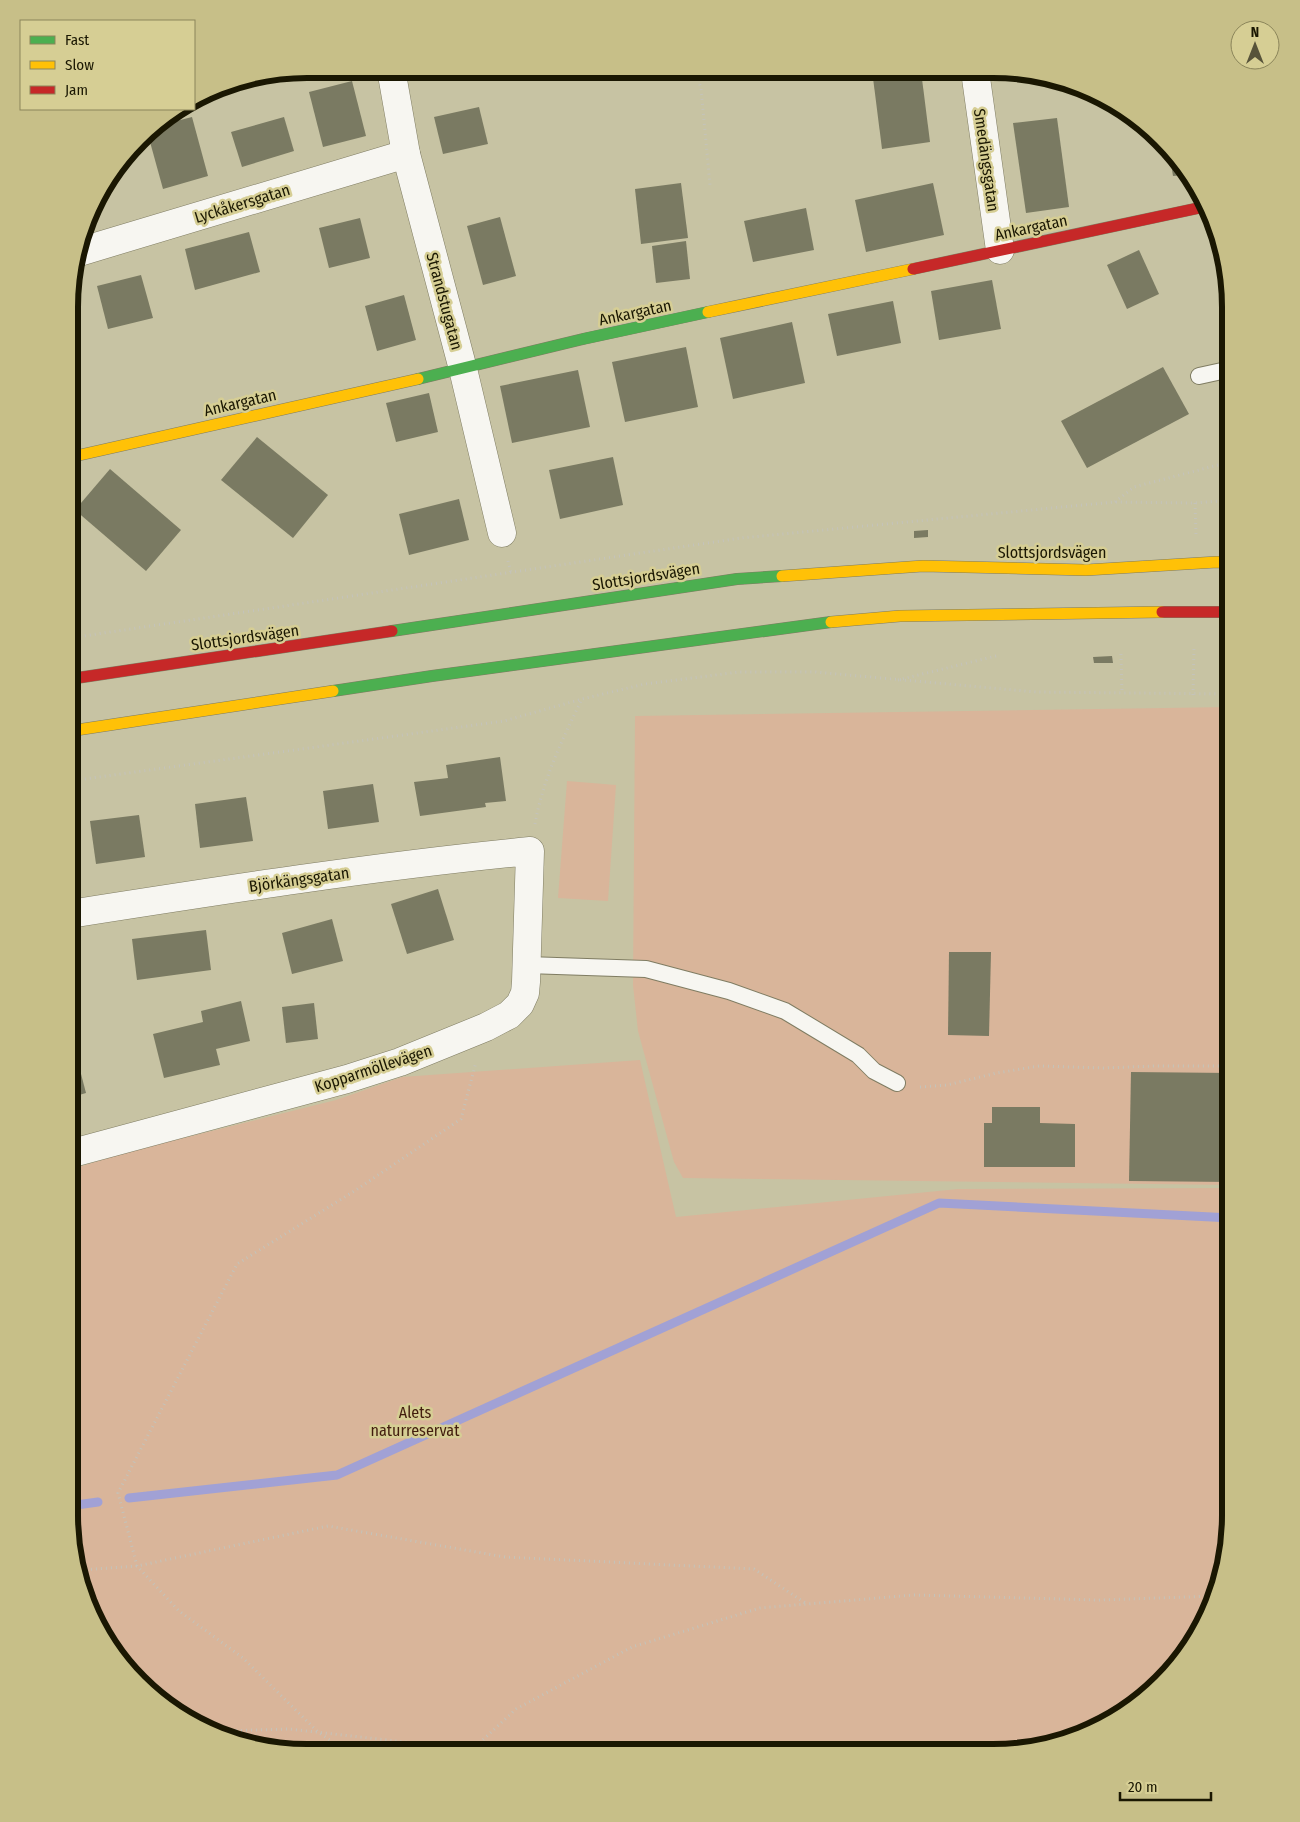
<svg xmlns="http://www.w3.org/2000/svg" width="1300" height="1822" font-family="'Fira Sans Condensed',sans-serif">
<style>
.park{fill:#d9b59a}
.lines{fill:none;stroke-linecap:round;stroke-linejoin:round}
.stream{stroke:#a1a1d5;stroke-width:9}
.building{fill:#7a7a62}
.lane-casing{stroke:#7f7c62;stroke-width:18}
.street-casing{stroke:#7f7c62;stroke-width:29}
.fast-casing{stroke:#7f7c62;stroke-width:12}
.slow-casing{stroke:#7f7c62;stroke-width:12}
.jam-casing{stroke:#7f7c62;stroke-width:12}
.path{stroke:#c4c3ba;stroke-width:3;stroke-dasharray:1 4;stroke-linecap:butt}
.lane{stroke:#f7f6f1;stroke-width:16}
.street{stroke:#f7f6f1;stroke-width:28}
.fast{stroke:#4caf50;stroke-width:11}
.slow{stroke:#ffc107;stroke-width:11}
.jam{stroke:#c62828;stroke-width:11}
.labels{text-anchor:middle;stroke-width:5;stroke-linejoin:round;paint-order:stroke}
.street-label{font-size:16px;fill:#1a1702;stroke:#d6ce94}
.park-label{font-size:16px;fill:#421d0e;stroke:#d6ce94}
.rim{fill:none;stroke:#1a1702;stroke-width:6}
</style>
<rect width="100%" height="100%" fill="#c7c3a3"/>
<g class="park">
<path d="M1231,707V1185L683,1178L674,1162L638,1031L633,985L635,716Z"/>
<path d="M567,781L616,785L608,901L558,898Z"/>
<path d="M640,1060L676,1217L958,1189L1231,1188V1531L1219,1592L1191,1648L1150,1694L1098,1729L994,1753L276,1751L174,1713L128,1672L93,1620L69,1516V1170L127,1152L336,1100L402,1077Z"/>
</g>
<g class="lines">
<g class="stream">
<path d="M129,1498L337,1475L939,1203L1231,1218"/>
<path d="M69,1506L98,1502"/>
</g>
</g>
<g class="building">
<path d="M872,70L921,71L930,142L882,149Z"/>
<path d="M352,81L366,136L323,147L309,92Z"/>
<path d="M479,107L488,144L443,154L434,117Z"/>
<path d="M192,117L208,176L163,189L147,131L149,128Z"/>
<path d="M284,117L294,151L242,167L231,132Z"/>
<path d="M1057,118L1069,207L1026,213L1013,123Z"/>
<path d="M1170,157L1185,175L1173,176Z"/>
<path d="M681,183L688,238L641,244L635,189Z"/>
<path d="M933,183L944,235L866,252L855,200Z"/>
<path d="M806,208L814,250L753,262L744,221Z"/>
<path d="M500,217L516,276L483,285L467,226Z"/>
<path d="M360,218L370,258L329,268L319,228Z"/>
<path d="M249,232L260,272L195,290L185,249Z"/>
<path d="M686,241L690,279L656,283L652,246Z"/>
<path d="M1139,250L1159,294L1127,309L1107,265Z"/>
<path d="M141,275L153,318L108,329L97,286Z"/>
<path d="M992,280L1001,329L939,340L931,291Z"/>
<path d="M404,295L416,340L377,351L365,306Z"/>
<path d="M893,301L901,343L837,356L828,314Z"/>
<path d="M792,322L805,383L733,399L720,338Z"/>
<path d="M686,347L698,407L625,422L612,362Z"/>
<path d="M1163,367L1189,414L1087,468L1061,421Z"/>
<path d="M578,370L590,427L512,443L500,386Z"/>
<path d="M429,393L438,432L396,442L386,403Z"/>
<path d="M257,437L328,495L293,538L221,480Z"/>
<path d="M613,457L623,505L560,519L549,470Z"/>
<path d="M110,469L181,530L146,571L75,510Z"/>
<path d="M459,499L469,540L409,555L399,514Z"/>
<path d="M928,530V537L914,538V531Z"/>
<path d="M1112,656L1113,663H1094L1093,657Z"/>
<path d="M500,757L506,801L485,803L486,807L420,816L414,782L448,778L446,765Z"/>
<path d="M373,784L379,822L328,829L323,791Z"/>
<path d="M246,797L253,841L200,848L195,804Z"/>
<path d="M139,815L145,857L96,864L90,821Z"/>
<path d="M438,889L454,940L407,954L391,904Z"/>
<path d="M332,919L343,961L292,974L282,933Z"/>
<path d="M206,930L211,970L137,980L132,939Z"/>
<path d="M949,952H991L989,1036L948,1035Z"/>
<path d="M241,1001L250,1041L216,1049L220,1065L164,1078L153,1034L203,1022L201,1011Z"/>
<path d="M314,1003L318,1039L286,1043L282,1007Z"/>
<path d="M75,1051L86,1093L69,1098L70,1053Z"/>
<path d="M1131,1072L1231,1073V1182L1129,1181Z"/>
<path d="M992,1107H1040V1123L1075,1124V1167H984V1123H992Z"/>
</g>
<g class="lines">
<defs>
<g id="lane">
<path d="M1199,376L1231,369"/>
<path d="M527,965L646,969L729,991L785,1011L858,1055L874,1071L897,1083"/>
</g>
<g id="street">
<path d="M391,69L406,154L463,369L502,533"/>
<path d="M975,71L1000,250"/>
<path d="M79,252L406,154"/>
<path d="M69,1154L347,1079L400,1062L486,1027L509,1015L520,1004L525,993L526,982L530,851C376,866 223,890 70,914"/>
</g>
<g id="fast">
<path d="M418,379L583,339L708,312"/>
<path d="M392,631L737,579L782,576"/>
<path d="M333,691L432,676L831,622"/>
</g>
<g id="slow">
<path d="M708,312L913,269"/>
<path d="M71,457L418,379"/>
<path d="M782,576L923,566L1086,570L1217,562L1231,563"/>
<path d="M831,622L900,616L1162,612"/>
<path d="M70,731L333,691"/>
</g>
<g id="jam">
<path d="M913,269L1208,206"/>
<path d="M1162,612H1231"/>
<path d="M70,679L392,631"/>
</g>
</defs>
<use href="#lane" class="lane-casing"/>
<use href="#street" class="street-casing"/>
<use href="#fast" class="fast-casing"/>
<use href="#slow" class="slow-casing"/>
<use href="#jam" class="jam-casing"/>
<g class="path">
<path d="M695,70L701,88L710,185"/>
<path d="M1226,500L1231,493"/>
<path d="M1115,502L1134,487L1218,465L1231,457"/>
<path d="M1195,503L1196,535"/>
<path d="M508,561L511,573"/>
<path d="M70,638L741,538L1114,502L1195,503L1231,500"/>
<path d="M1121,654L1122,694"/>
<path d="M898,680L1000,655"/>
<path d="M1193,695L1194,647"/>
<path d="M70,781L504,721L582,699L645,684L739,672H815L1036,692L1231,694"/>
<path d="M535,824C543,779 562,740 582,699"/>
<path d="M920,1087L947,1085L997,1073L1039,1066L1103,1068L1154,1066H1231"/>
<path d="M81,1570L137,1566L328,1526L505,1557L754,1569L807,1604"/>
<path d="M221,1731L289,1729L493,1752"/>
<path d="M472,1750L516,1709L632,1647L760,1608L914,1595L1098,1600L1217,1596"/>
<path d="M346,1751L318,1732L243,1658L179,1611L137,1566L118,1493L237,1264L356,1190L461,1119L476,1062"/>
</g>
<use href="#lane" class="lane"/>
<use href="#street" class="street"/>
<use href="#fast" class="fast"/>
<use href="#slow" class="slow"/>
<use href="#jam" class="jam"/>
</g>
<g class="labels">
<g class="street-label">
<text transform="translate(987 160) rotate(82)" y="6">Smedängsgatan</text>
<text transform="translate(242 203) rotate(-17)" y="6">Lyckåkersgatan</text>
<text transform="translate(1031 227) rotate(-12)" y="6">Ankargatan</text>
<text transform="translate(445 301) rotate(75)" y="6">Strandstugatan</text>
<text transform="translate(635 312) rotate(-12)" y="6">Ankargatan</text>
<text transform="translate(240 402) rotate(-13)" y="6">Ankargatan</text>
<text x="1052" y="558">Slottsjordsvägen</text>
<text transform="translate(646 576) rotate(-9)" y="6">Slottsjordsvägen</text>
<text transform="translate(245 637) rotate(-8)" y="6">Slottsjordsvägen</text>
<text transform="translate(299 879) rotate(-8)" y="6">Björkängsgatan</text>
<text transform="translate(373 1068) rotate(-18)" y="6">Kopparmöllevägen</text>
</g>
<g class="park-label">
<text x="415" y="1418">Alets<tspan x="415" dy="18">naturreservat</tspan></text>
</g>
</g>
<path d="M0 0H1300V1822H0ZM307 78H993A229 229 0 0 1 1222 307V1515A229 229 0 0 1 993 1744H307A229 229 0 0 1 78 1515V307A229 229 0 0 1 307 78Z" fill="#c7bf88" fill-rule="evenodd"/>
<path class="rim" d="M307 78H993A229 229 0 0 1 1222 307V1515A229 229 0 0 1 993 1744H307A229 229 0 0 1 78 1515V307A229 229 0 0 1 307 78Z"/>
<rect x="20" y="20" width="175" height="90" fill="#d6ce94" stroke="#8b855a"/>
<rect x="30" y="36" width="25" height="8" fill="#4caf50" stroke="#8b855a"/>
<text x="65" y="45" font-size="15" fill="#1a1702">Fast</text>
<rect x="30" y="61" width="25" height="8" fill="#ffc107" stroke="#8b855a"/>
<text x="65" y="70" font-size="15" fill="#1a1702">Slow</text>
<rect x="30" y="86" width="25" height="8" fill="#c62828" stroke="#8b855a"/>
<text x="65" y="95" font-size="15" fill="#1a1702">Jam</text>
<g transform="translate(1255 45)"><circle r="24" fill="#d6ce94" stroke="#8b855a"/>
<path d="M0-4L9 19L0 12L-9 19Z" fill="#57533a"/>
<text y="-8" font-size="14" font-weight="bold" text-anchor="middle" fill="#1a1702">N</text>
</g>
<path d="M1120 1792v8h91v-8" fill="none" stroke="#1a1702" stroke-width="2.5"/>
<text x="1128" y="1792" font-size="15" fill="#1a1702" stroke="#d6ce94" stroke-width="4" paint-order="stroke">20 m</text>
</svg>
